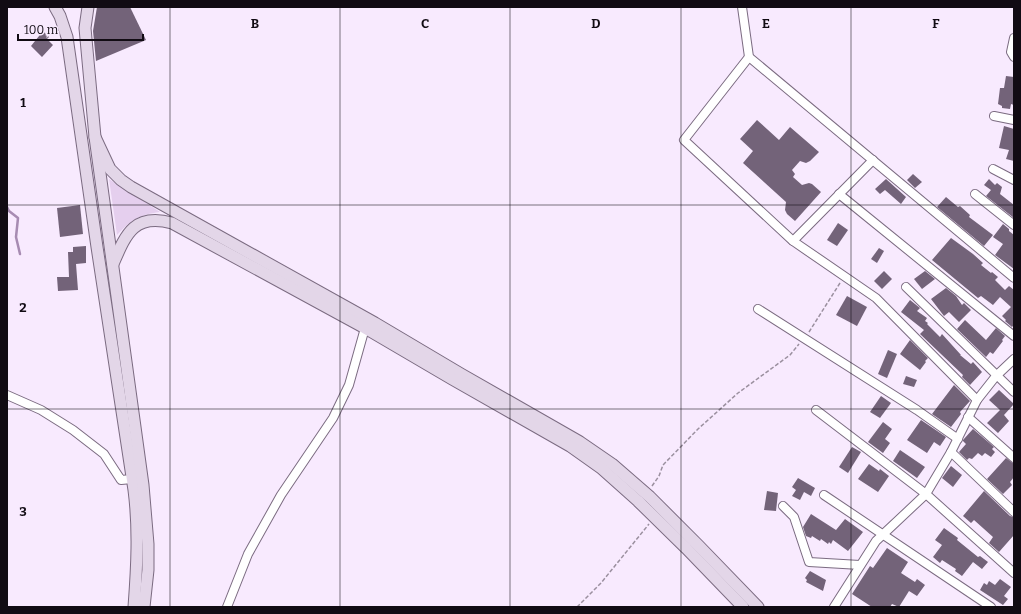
<svg xmlns="http://www.w3.org/2000/svg" width="1021" height="614" font-family="Bitter,serif">
<style>
.grass{fill:#e5cfee}
.lines{fill:none;stroke-linecap:round;stroke-linejoin:round}
.stream{stroke:#a78bb2;stroke-width:2.5}
.building{fill:#736379}
.street-casing{stroke:#7b6b81;stroke-width:10}
.secondary-casing{stroke:#7b6b81;stroke-width:13}
.path{stroke:#9b909f;stroke-width:1.5;stroke-dasharray:4 2;stroke-linecap:butt}
.street{stroke:#fff;stroke-width:8}
.secondary{stroke:#e3d6e8;stroke-width:11}
.grid{fill:none;stroke:#110b13;stroke-width:1;stroke-opacity:0.55}
.grid-label{font-size:13px;text-anchor:middle;font-weight:bold;fill:#110b13;stroke:#f8eafe;stroke-width:3.5;stroke-linejoin:round;paint-order:stroke}
</style>
<rect width="100%" height="100%" fill="#f8eafe"/>
<path class="grass" d="M109,179L160,212C139,215 132,219 117,235Z"/>
<g class="lines">
<path class="stream" d="M7,207L9,211L18,218L16,237L20,254"/>
</g>
<g class="building">
<path d="M97,7H130L146,40L96,61L93,31Z"/>
<path d="M43,31L49,37L47,39L53,45L42,57L31,46Z"/>
<path d="M1006,76L1014,77V105L1011,104L1010,109L1002,108V106L998,104L1000,88H1004Z"/>
<path d="M757,120L779,140L790,127L819,152L810,161L806,163L800,161L792,170L795,174L793,177L802,185L809,183L812,184L821,192L795,221L787,214L785,210L786,202L743,163L753,151L740,139Z"/>
<path d="M1004,126L1014,129V161L1006,159L1009,150L999,148Z"/>
<path d="M913,174L922,182L915,188L907,180Z"/>
<path d="M886,179L906,197L901,204L885,190L880,194L875,189Z"/>
<path d="M989,179L995,185L997,183L1002,187L1000,194L1014,205V218L986,196L991,190L984,185Z"/>
<path d="M946,197L958,207L960,206L970,215L969,217L993,235L984,246L937,207Z"/>
<path d="M80,205L83,234L60,237L57,208Z"/>
<path d="M838,223L848,230L837,246L827,240Z"/>
<path d="M1003,224L1009,229V231L1014,235V269L995,255L1003,244L993,237Z"/>
<path d="M951,238L973,254L983,263L981,265L991,273L992,272L998,277L995,280L1005,290L1009,286L1014,290V325L1012,327L1005,321L1006,320L1002,316L1011,307L1000,297L993,305L981,296L978,298L932,260Z"/>
<path d="M86,246V263L76,264L78,290L58,291L57,277H69L68,252H73V247Z"/>
<path d="M879,248L884,251L877,263L871,259Z"/>
<path d="M884,271L892,279L882,289L874,281Z"/>
<path d="M925,271L935,279L922,289L914,279Z"/>
<path d="M946,288L956,296L962,305L964,303L971,310L959,322L949,312L944,316L931,299Z"/>
<path d="M847,296L867,307L857,326L836,315Z"/>
<path d="M910,300L920,308L917,311L927,318L925,321L928,323L927,324L940,337L942,334L961,355H960L971,364L973,362L982,372L970,385L962,377L963,375L920,334L924,330L901,312Z"/>
<path d="M965,320L986,340L996,328L1005,336L1002,340L1003,341L993,354L990,352L986,357L957,329Z"/>
<path d="M910,340L928,358L925,361L926,362L920,370L900,354Z"/>
<path d="M888,350L897,354L887,378L878,374Z"/>
<path d="M906,376L917,380L914,387L903,384Z"/>
<path d="M954,385L970,401L960,412L961,414L951,427L932,414Z"/>
<path d="M999,390L1014,404L1004,415L1009,421L998,433L987,423L1000,410L989,400Z"/>
<path d="M881,396L891,403L880,418L870,412Z"/>
<path d="M921,420L946,437L940,446L934,442L927,453L907,440Z"/>
<path d="M883,422L892,429L885,439L890,443L883,453L868,442Z"/>
<path d="M973,429L994,447L992,449L995,452L991,457L985,453L982,456L978,453L972,459L969,458L967,460L959,452L966,444L963,441V440Z"/>
<path d="M852,447L861,452L848,473L839,467Z"/>
<path d="M900,450L925,467L917,478L893,461Z"/>
<path d="M1006,458L1014,464V477L1010,482L1012,485L1003,494L987,479Z"/>
<path d="M869,464L879,471L880,469L889,476L878,492L858,479Z"/>
<path d="M951,466L962,475L953,487L942,478Z"/>
<path d="M798,478L815,488L811,496L804,492L800,500L792,496L796,490L792,487Z"/>
<path d="M767,491L778,493L776,511L764,510Z"/>
<path d="M984,491L1010,516L1014,517V535L999,552L989,543L993,537L974,520L971,523L963,516Z"/>
<path d="M811,514L836,530L845,519L863,532L848,551L833,540L831,544L829,542L828,544L821,539L820,541L812,536L811,538L806,536L803,527Z"/>
<path d="M944,528L958,538L957,540L978,557L980,556L988,562L982,569L973,562L962,576L955,571L956,569L942,560L940,563L933,557L942,545L935,540Z"/>
<path d="M887,548L908,562L901,573L915,582L917,579L925,585L917,596L909,591L899,607L892,604L890,607H872L852,594L870,566L873,568Z"/>
<path d="M810,571L826,580L823,591L806,582L807,580L805,578Z"/>
<path d="M1000,579L1011,587L1004,596L1008,599L1003,605L980,590L984,583L987,585L989,581L995,585Z"/>
</g>
<g class="lines">
<defs>
<g id="street">
<path d="M742,7L749,57L1014,278"/>
<path d="M1014,38L1011,52L1014,57"/>
<path d="M749,57L684,140L793,241L876,298L977,400"/>
<path d="M994,116L1014,120"/>
<path d="M993,169L1014,180"/>
<path d="M839,194L1014,336"/>
<path d="M975,194L1014,225"/>
<path d="M793,241L873,160"/>
<path d="M906,287L1014,392"/>
<path d="M758,309L917,410L958,439"/>
<path d="M7,395L41,410L73,430L104,454L121,480L132,479"/>
<path d="M816,410L926,494L1014,573"/>
<path d="M968,417L1014,458"/>
<path d="M951,452L1014,512"/>
<path d="M824,495L991,607"/>
<path d="M783,506L794,517L809,562L860,565"/>
<path d="M227,607L248,554L281,495L333,418L349,385L365,328"/>
<path d="M834,607L876,541L926,494L951,452L977,400L996,376L1014,359"/>
</g>
<g id="secondary">
<path d="M55,7L60,16L67,37L97,247L134,490C139,529 137,567 134,607"/>
<path d="M88,7L85,28L95,137L143,485L148,544V570L144,607"/>
<path d="M95,137L110,169L121,180L131,187L375,323L461,374L580,442L612,464L650,497L698,545L758,607"/>
<path d="M113,264C126,234 134,213 172,223L365,328L452,379L570,446L601,468L638,501L686,548L743,607"/>
</g>
</defs>
<use href="#street" class="street-casing"/>
<use href="#secondary" class="secondary-casing"/>
<g class="path">
<path d="M809,332L840,283"/>
<path d="M652,486L659,476L663,465L698,429L738,393L790,355L799,344"/>
<path d="M577,607L601,583L649,524"/>
</g>
<use href="#street" class="street"/>
<use href="#secondary" class="secondary"/>
</g>
<path class="grid" d="M170,7V607M340,7V607M510,7V607M681,7V607M851,7V607M7,205H1014M7,409H1014"/>
<g class="grid-label">
<text x="255" y="28">B</text>
<text x="425" y="28">C</text>
<text x="596" y="28">D</text>
<text x="766" y="28">E</text>
<text x="936" y="28">F</text>
<text x="23" y="107">1</text>
<text x="23" y="312">2</text>
<text x="23" y="516">3</text>
</g>
<rect width="1021" height="614" fill="none" stroke="#110b13" stroke-width="16"/>
<path d="M18 34v6h125v-6" fill="none" stroke="#110b13" stroke-width="2"/>
<text x="24" y="34" font-size="12" fill="#110b13" stroke="#f8eafe" stroke-width="3" paint-order="stroke">100 m</text>
</svg>
